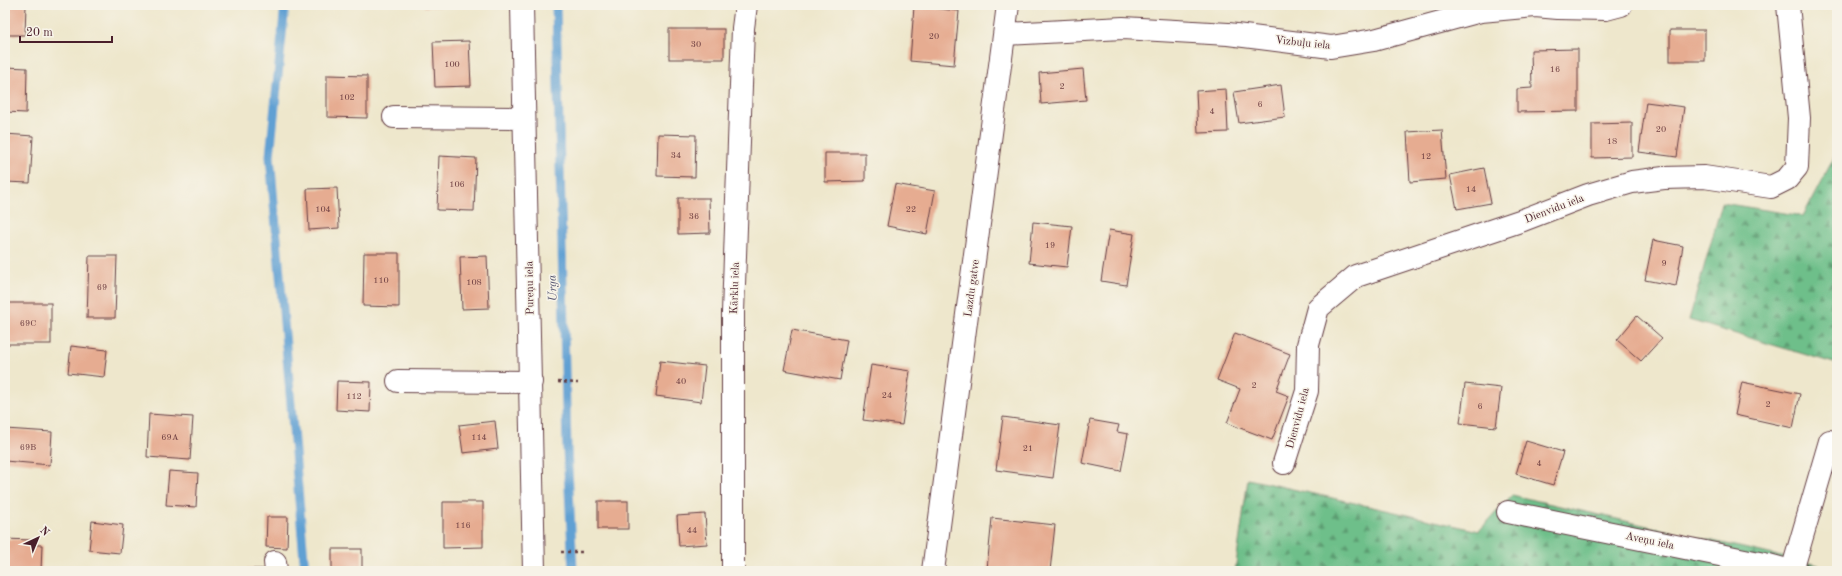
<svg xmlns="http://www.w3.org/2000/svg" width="1842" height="576" font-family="'Old Standard TT',serif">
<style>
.forest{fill:url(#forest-firs);stroke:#5c6f5a}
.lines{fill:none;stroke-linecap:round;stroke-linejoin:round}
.stream{stroke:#61a0d3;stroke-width:9}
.building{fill:#e6ac91}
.minor-casing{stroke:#633d43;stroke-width:24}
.path{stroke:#633d43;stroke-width:2.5;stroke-dasharray:3 3;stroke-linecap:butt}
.minor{stroke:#fff;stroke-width:22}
.labels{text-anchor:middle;stroke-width:3;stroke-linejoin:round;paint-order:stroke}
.number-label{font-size:9px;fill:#714244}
.street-label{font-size:11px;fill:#4a1f2b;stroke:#f7f3e8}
.water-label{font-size:12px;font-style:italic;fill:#53536e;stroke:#f7f3e8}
</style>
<defs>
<pattern id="forest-firs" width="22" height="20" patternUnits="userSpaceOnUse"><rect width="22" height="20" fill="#6ebf8a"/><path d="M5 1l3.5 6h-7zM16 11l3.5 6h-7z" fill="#5c9b71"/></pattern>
</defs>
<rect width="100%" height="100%" fill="#f7f3e8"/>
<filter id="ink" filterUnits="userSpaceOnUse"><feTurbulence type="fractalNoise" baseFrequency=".025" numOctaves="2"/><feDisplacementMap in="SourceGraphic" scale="8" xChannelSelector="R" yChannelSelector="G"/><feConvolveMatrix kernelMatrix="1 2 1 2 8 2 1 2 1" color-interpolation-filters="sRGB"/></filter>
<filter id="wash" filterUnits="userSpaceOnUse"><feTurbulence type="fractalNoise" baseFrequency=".012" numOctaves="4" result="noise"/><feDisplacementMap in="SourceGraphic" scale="16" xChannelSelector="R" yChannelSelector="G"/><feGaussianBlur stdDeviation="0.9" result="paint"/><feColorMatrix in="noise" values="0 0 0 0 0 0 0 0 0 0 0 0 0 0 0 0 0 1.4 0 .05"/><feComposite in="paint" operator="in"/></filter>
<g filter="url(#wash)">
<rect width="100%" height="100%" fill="#eee7cc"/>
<g class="forest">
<path d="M1837,152V364L1689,320L1722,203L1803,216Z"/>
<path d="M1248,479L1479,531L1512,495L1822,566L1829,571H1235Z"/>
</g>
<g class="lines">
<g class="stream">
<path d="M285,5L270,156L305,571"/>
<path d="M556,5L567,448L573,571"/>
</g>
</g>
<g id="blocks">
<g class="building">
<path d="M5,5H26L25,35H5Z"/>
<rect x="424" y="5" width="18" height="2"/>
<path d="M914,6L959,11L954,65L910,61Z"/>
<rect x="669" y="29" width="55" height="30"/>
<rect x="1670" y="30" width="35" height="31"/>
<path d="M469,41L471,86L435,87L433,42Z"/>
<path d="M1578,49V111L1517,112V89L1532,88L1531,50Z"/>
<path d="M5,67L27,68L26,113L5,112Z"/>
<path d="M1083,69L1086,100L1041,104L1039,73Z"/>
<path d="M327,75L367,76V118L327,117Z"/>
<path d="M1281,85L1285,117L1239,123L1234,92Z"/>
<path d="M1226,89L1228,132L1198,133L1196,91Z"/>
<path d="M1646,102L1684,107L1677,157L1639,152Z"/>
<path d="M1632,123V157L1592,158V124Z"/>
<path d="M1442,130L1446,179L1410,182L1407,132Z"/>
<path d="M5,134L33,136L30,183L5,182Z"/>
<path d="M658,134L696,135L695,177L657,176Z"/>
<path d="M825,153H865V181L825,182Z"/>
<path d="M439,156L476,158L474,211L437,210Z"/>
<path d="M1484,168L1491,203L1457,209L1450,175Z"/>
<path d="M895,184L935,191L927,234L887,226Z"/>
<path d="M337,188L339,228L309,230L307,189Z"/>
<path d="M678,198H709L710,233L678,234Z"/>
<path d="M1033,222L1072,226L1067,267L1029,263Z"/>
<path d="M1109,230L1134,234L1126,285L1101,281Z"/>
<path d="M1653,240L1683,246L1676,286L1645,280Z"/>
<path d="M364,253H399V307L363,306Z"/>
<path d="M89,256H117L115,318H87Z"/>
<path d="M487,256L489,308L462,309L460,257Z"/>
<rect x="5" y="303" width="46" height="41"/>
<path d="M1637,316L1662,338L1641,361L1617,340Z"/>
<path d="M792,330L847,340L840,380L784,370Z"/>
<path d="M1235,333L1290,354L1276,391L1289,396L1272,440L1227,423L1240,389L1217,380Z"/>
<path d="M71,346L107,350L104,377L68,373Z"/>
<path d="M660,361L705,366L701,402L656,396Z"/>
<path d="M871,365L910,371L902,425L863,420Z"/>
<path d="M337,381L371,382L370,412L336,410Z"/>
<path d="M1742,382L1800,394L1793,428L1735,415Z"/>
<path d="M1465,384L1501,388L1496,427L1460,423Z"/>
<path d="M149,414L193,417L190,460L147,457Z"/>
<path d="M1003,417L1060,425L1053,478L996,470Z"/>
<path d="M1090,420L1119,425L1117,432L1128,434L1121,471L1082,463Z"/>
<path d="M495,421L498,449L463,453L459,425Z"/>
<path d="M5,429L52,432L50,465L5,461Z"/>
<path d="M1526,441L1563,452L1553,485L1516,474Z"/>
<path d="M169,471L198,473L196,507L166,505Z"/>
<rect x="598" y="501" width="30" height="28"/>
<path d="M443,502H483V547L443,548Z"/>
<path d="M705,514L707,544L679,546L677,516Z"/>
<path d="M267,517H288L287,548L266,547Z"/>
<path d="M992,518L1055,525L1050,571H1008L987,569Z"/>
<path d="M92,521L123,525L120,553L89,550Z"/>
<path d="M5,539L31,540V545H42L41,571H5Z"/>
<rect x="332" y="549" width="30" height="22"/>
<rect x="230" y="569" width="33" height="2"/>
</g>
</g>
</g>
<g filter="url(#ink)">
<use href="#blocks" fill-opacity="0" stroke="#633d43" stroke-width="1"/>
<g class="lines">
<defs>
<g id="minor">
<path d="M522,5L534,571"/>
<path d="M1005,34L1123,28L1228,34L1331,47L1374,40L1481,11L1535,6L1558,8L1606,9L1621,5"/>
<path d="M394,117L524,118"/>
<path d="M398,381L531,382"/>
<path d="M1284,463L1307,391L1308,345L1318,308L1356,276L1523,220L1588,195L1632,182L1664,178L1704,177L1771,187L1787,179L1797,167L1799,118L1788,5"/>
<path d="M1508,512L1769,565L1791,571"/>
<path d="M275,562L276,571"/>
<path d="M733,571V313L743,28L746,5"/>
<path d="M933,571L1008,5"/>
<path d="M1792,571L1830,441"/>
</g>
</defs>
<use href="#minor" class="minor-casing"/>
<g class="path">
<path d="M558,382L578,383"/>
<path d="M561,552H582"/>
</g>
<use href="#minor" class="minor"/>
</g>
</g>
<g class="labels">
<g class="number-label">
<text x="934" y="39">20</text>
<text x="696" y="47">30</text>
<text x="452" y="67">100</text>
<text x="1555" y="72">16</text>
<text x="1062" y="89">2</text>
<text x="347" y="100">102</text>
<text x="1260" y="107">6</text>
<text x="1212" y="114">4</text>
<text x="1661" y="132">20</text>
<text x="1612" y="144">18</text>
<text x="676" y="158">34</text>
<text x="1426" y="159">12</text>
<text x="457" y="187">106</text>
<text x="1471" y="192">14</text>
<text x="323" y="212">104</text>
<text x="911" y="212">22</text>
<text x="694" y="219">36</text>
<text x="1050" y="248">19</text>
<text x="1664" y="266">9</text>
<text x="381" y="283">110</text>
<text x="474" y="285">108</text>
<text x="102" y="290">69</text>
<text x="28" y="326">69C</text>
<text x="681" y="384">40</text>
<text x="1254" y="388">2</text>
<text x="887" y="398">24</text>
<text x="354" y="399">112</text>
<text x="1768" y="407">2</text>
<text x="1480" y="409">6</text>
<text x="170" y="440">69A</text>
<text x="479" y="440">114</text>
<text x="28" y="450">69B</text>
<text x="1028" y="451">21</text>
<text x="1539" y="466">4</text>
<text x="463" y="528">116</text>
<text x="692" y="533">44</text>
</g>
<g class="street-label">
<text transform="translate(1303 42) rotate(6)" y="4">Vizbuļu iela</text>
<text transform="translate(1554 208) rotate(-21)" y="4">Dienvidu iela</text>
<text transform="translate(529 288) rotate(-91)" y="4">Pureņu iela</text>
<text transform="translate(734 288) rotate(-88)" y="4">Kārklu iela</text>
<text transform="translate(971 288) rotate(-82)" y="4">Lazdu gatve</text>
<text transform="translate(1297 418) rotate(-75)" y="4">Dienvidu iela</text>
<text transform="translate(1650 540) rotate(12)" y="4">Aveņu iela</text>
</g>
<g class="water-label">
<text transform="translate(552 288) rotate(-92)" y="4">Urga</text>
</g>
</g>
<rect width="1842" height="576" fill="none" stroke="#f7f3e8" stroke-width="20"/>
<g transform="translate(38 538) rotate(44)" stroke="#f7f3e8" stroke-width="3" paint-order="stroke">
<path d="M0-3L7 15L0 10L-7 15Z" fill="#4a1f2b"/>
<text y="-6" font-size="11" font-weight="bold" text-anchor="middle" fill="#4a1f2b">N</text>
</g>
<path d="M20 36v6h92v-6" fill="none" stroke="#4a1f2b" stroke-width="2"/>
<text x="26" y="36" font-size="12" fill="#4a1f2b" stroke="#f7f3e8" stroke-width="3" paint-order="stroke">20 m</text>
</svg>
